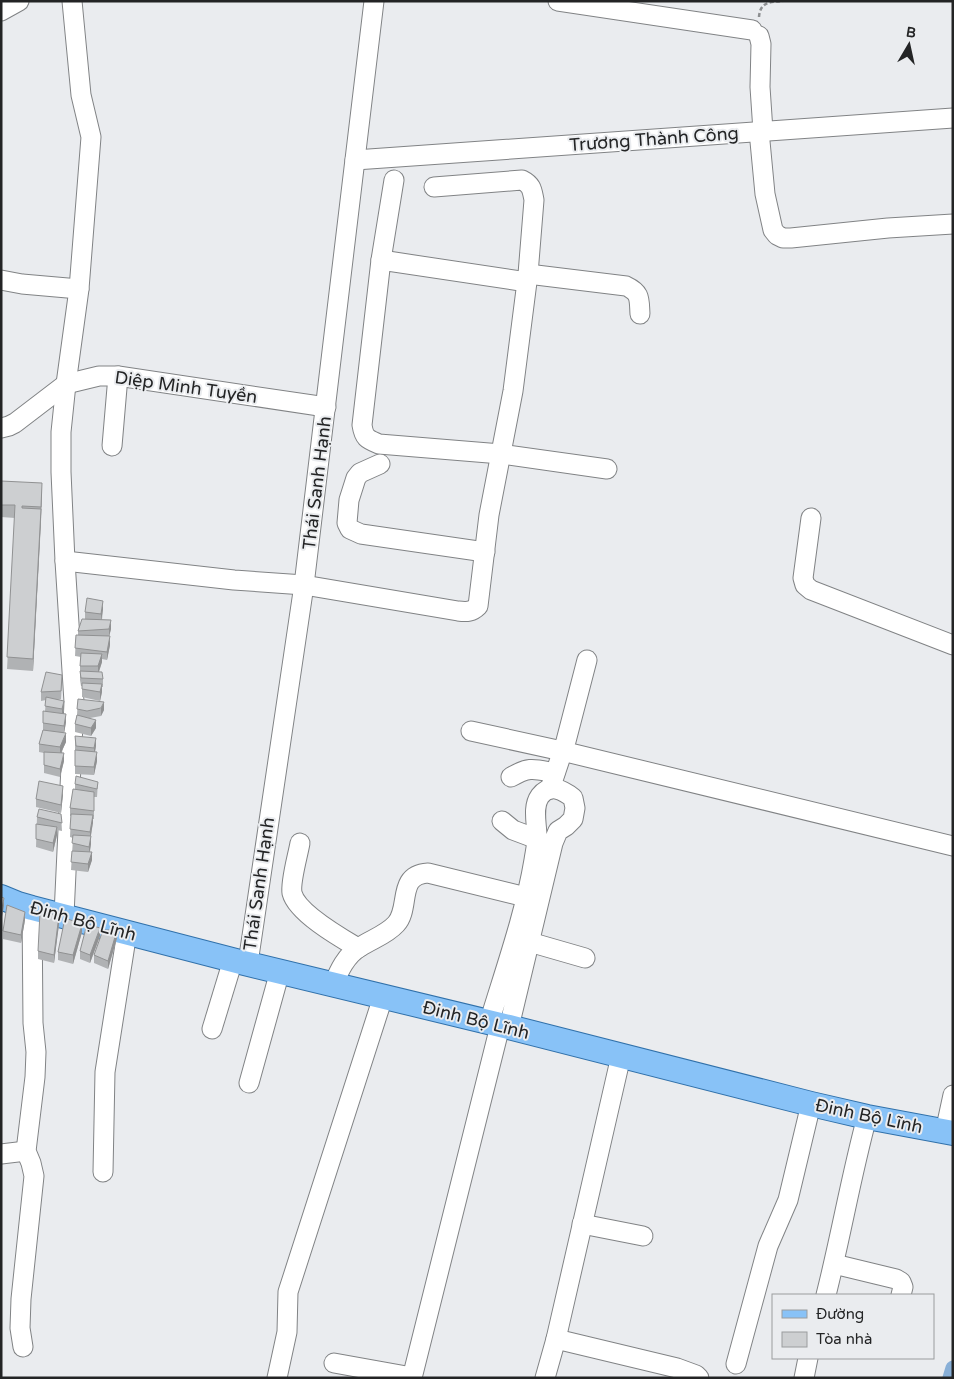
<svg xmlns="http://www.w3.org/2000/svg" width="954" height="1379" font-family="'Varela Round',sans-serif">
<style>
.lines{fill:none;stroke-linecap:round;stroke-linejoin:round}
.canal{stroke:#88afd7;stroke-width:15}
.minor-casing{stroke:#818385;stroke-width:21}
.major-casing{stroke:#3171aa;stroke-width:26}
.path{stroke:#8d8f91;stroke-width:2.5;stroke-dasharray:4 2.5;stroke-linecap:butt}
.minor{stroke:#fff;stroke-width:19}
.major{stroke:#88c2f7;stroke-width:24}
.wall{fill:#b0b2b4}
.shaded-wall{fill:#909192}
.building{fill:#cdcfd1;stroke:#909192}
.labels{text-anchor:middle;stroke-width:4;stroke-linejoin:round;paint-order:stroke}
.street-label{font-size:18px;fill:#232425;stroke:#eaecef}
</style>
<rect width="100%" height="100%" fill="#eaecef"/>
<g class="lines">
<path class="canal" d="M950,1378L953,1368"/>
<defs>
<g id="minor">
<path d="M558,1L752,30"/>
<path d="M1,11L19,1"/>
<path d="M759,36L761,44L760,87L763,131"/>
<path d="M759,131L765,194L773,230L777,235L783,238H791L888,228L953,224"/>
<path d="M355,160L953,118"/>
<path d="M381,260L394,180"/>
<path d="M528,274L626,286C641,293 639,299 640,314"/>
<path d="M1,280L22,284L79,289"/>
<path d="M527,282L381,260L362,425C364,438 367,439 379,444L501,454L607,469"/>
<path d="M1,428L9,426L15,423L66,384L99,376H118L326,407"/>
<path d="M112,446L118,376"/>
<path d="M380,464L360,473L356,478L349,500L347,523L350,529L361,534L485,552"/>
<path d="M811,518L803,578L805,585L811,590L953,645"/>
<path d="M65,561L234,580L304,585L458,611C467,612 472,612 478,606L489,515L513,391L528,274L534,200C532,190 532,185 522,180L434,187"/>
<path d="M471,731L562,751L953,846"/>
<path d="M511,777C530,766 534,769 555,773"/>
<path d="M550,789L566,741L587,660"/>
<path d="M502,821L513,830L537,839"/>
<path d="M300,843C298,855 290,882 292,893C297,913 341,938 358,948"/>
<path d="M64,915L74,702L65,561L61,472V432L66,384L79,289L91,137L81,95L72,1"/>
<path d="M519,939L585,958"/>
<path d="M248,963L304,585L374,1"/>
<path d="M333,985C339,971 346,955 360,947C372,939 386,935 396,924C411,908 396,875 428,873L538,900"/>
<path d="M489,1023C505,970 525,914 534,860C535,853 537,845 537,837C537,824 532,807 540,796C550,783 563,790 573,798L575,808L573,819L566,826L558,831L553,843L509,1027"/>
<path d="M212,1029L233,960"/>
<path d="M249,1083L280,971"/>
<path d="M945,1132L953,1095"/>
<path d="M1,1154L26,1151"/>
<path d="M103,1172L105,1072L127,932"/>
<path d="M582,1224L643,1236"/>
<path d="M834,1264L896,1279L901,1282L903,1287L901,1295"/>
<path d="M826,1295C841,1236 851,1176 867,1117"/>
<path d="M556,1339L677,1368L696,1375L699,1378"/>
<path d="M23,1347L20,1328L21,1299L34,1176L31,1163L26,1151L35,1077L36,1052L33,1023L32,908"/>
<path d="M334,1363L412,1377"/>
<path d="M736,1364L768,1246L788,1200L811,1104"/>
<path d="M277,1378L287,1332L288,1292L383,997"/>
<path d="M412,1378L500,1026"/>
<path d="M545,1378L556,1339L621,1056"/>
<path d="M804,1378L808,1358"/>
</g>
<path id="major" d="M1,897L18,904L32,908L244,963L509,1027L811,1104L867,1117L953,1133"/>
</defs>
<use href="#minor" class="minor-casing"/>
<use href="#major" class="major-casing"/>
<path class="path" d="M759,17C760,2 770,2 783,1"/>
<use href="#minor" class="minor"/>
<use href="#major" class="major"/>
</g>
<g class="wall">
<path d="M1,481L42,496L33,671L7,669L15,518L1,517Z"/>
<path d="M103,609L102,620L111,629L109,636L110,645L107,660L102,659V662L99,672L103,679V687H102V692L100,701L82,697V686H81L80,680V666L81,657L75,656L76,635H78V631L85,620V612Z"/>
<path d="M62,684L61,699L58,700L64,709L63,713L66,722L64,733L66,742L61,753L64,761L60,777L44,773V753L39,752V744L43,731V723L45,711L46,700L41,701V692Z"/>
<path d="M78,699L104,710L101,716L90,718L96,728L91,736L75,732V724L77,715Z"/>
<path d="M75,736L96,746L95,752L97,761L94,775L75,774Z"/>
<path d="M98,782L97,797H94V819H93L91,836V844L90,852L92,860L88,872L71,870L73,838L70,837L71,816H70V808L75,789V784Z"/>
<path d="M63,794L61,813L36,807V799Z"/>
<path d="M61,814L62,831L57,830V835L53,852L36,847L37,817Z"/>
<path d="M25,920L21,943L3,939V931Z"/>
<path d="M59,924L54,963L38,959V951Z"/>
<path d="M82,932L73,964L58,960V952Z"/>
<path d="M100,936L90,963L80,959V951Z"/>
<path d="M117,938L108,969L94,963V955Z"/>
</g>
<g class="shaded-wall">
<path d="M42,483L41,522L33,671V659Z"/>
<path d="M103,601V609L101,622V614Z"/>
<path d="M111,620V629L109,637V629Z"/>
<path d="M110,636V645L107,660V652Z"/>
<path d="M102,654V662L98,674V666Z"/>
<path d="M102,684V692L100,701V692Z"/>
<path d="M64,701V709L62,717V709Z"/>
<path d="M104,702V710L101,716V708Z"/>
<path d="M66,714V722L64,734V726Z"/>
<path d="M96,720V728L91,736V728Z"/>
<path d="M66,733V742L60,755V747Z"/>
<path d="M96,738V746L94,757V748Z"/>
<path d="M97,752V761L94,775V767Z"/>
<path d="M64,753V761L60,777V769Z"/>
<path d="M63,786V794L61,813V805Z"/>
<path d="M93,815V823L90,840V832Z"/>
<path d="M57,827V835L53,852V843Z"/>
<path d="M91,836V844L89,855V847Z"/>
<path d="M92,852V860L88,872V864Z"/>
<path d="M4,898V906L1,922V913Z"/>
<path d="M25,912V920L21,943V935Z"/>
<path d="M59,915V924L54,963V955Z"/>
<path d="M82,924V932L73,964V955Z"/>
<path d="M100,928V936L90,963V955Z"/>
<path d="M117,930V938L108,969V961Z"/>
</g>
<g class="building">
<path d="M1,481L42,483L41,507L22,506V508L41,509L33,659L7,657L15,505H1Z"/>
<path d="M87,598L103,601L101,614L85,612Z"/>
<path d="M82,619L111,620L109,629L78,631Z"/>
<path d="M76,635L110,636L107,652L75,648Z"/>
<path d="M81,653L102,654L98,666H80Z"/>
<path d="M80,671L102,672L103,679L81,678Z"/>
<path d="M46,672L62,675L61,691L41,692Z"/>
<path d="M82,683L102,684L100,692L82,689Z"/>
<path d="M46,697L64,701L62,709L45,706Z"/>
<path d="M78,699L104,702L101,708L87,711L77,709Z"/>
<path d="M43,711L66,714L64,726L43,723Z"/>
<path d="M77,715L96,720L91,728L75,724Z"/>
<path d="M43,730L66,733L60,747L39,744Z"/>
<path d="M75,736L96,738L94,748L76,746Z"/>
<path d="M75,750L97,752L94,767L75,766Z"/>
<path d="M44,752L64,753L60,769L44,765Z"/>
<path d="M76,776L98,782L97,789L75,784Z"/>
<path d="M39,781L63,786L61,805L36,799Z"/>
<path d="M73,789L94,792V811L70,808Z"/>
<path d="M39,809L61,814L62,823L37,817Z"/>
<path d="M71,814L93,815L90,832L70,829Z"/>
<path d="M36,824L57,827L53,843L36,839Z"/>
<path d="M73,835L91,836L89,847L72,843Z"/>
<path d="M72,851L92,852L88,864L71,862Z"/>
<path d="M1,897L4,898L1,913Z"/>
<path d="M7,905L25,912L21,935L3,931Z"/>
<path d="M40,912L59,915L54,955L38,951Z"/>
<path d="M65,918L82,924L73,955L58,952Z"/>
<path d="M87,924L100,928L90,955L80,951Z"/>
<path d="M103,930H117L108,961L94,955Z"/>
</g>
<g class="labels">
<g class="street-label">
<text transform="translate(654 139) rotate(-4)" y="6">Trương Thành Công</text>
<text transform="translate(186 387) rotate(8)" y="6">Diệp Minh Tuyền</text>
<text transform="translate(317 483) rotate(-83)" y="6">Thái Sanh Hạnh</text>
<text transform="translate(259 884) rotate(-82)" y="6">Thái Sanh Hạnh</text>
<text transform="translate(83 921) rotate(15)" y="6">Đinh Bộ Lĩnh</text>
<text transform="translate(476 1020) rotate(14)" y="6">Đinh Bộ Lĩnh</text>
<text transform="translate(869 1116) rotate(12)" y="6">Đinh Bộ Lĩnh</text>
</g>
</g>
<rect width="954" height="1379" fill="none" stroke="#232425" stroke-width="5"/>
<rect x="772" y="1294" width="162" height="65" fill="#eaecef" stroke="#9a9c9e"/>
<rect x="782" y="1310" width="25" height="8" fill="#88c2f7" stroke="#9a9c9e"/>
<text x="816" y="1319" font-size="15" fill="#232425">Đường</text>
<rect x="782" y="1332" width="25" height="15" fill="#cdcfd1" stroke="#9a9c9e"/>
<text x="816" y="1344" font-size="15" fill="#232425">Tòa nhà</text>
<g transform="translate(909 45) rotate(9)" stroke="#eaecef" stroke-width="4" paint-order="stroke">
<path d="M0-4L9 19L0 12L-9 19Z" fill="#232425"/>
<text y="-8" font-size="14" font-weight="bold" text-anchor="middle" fill="#232425">B</text>
</g>
</svg>
